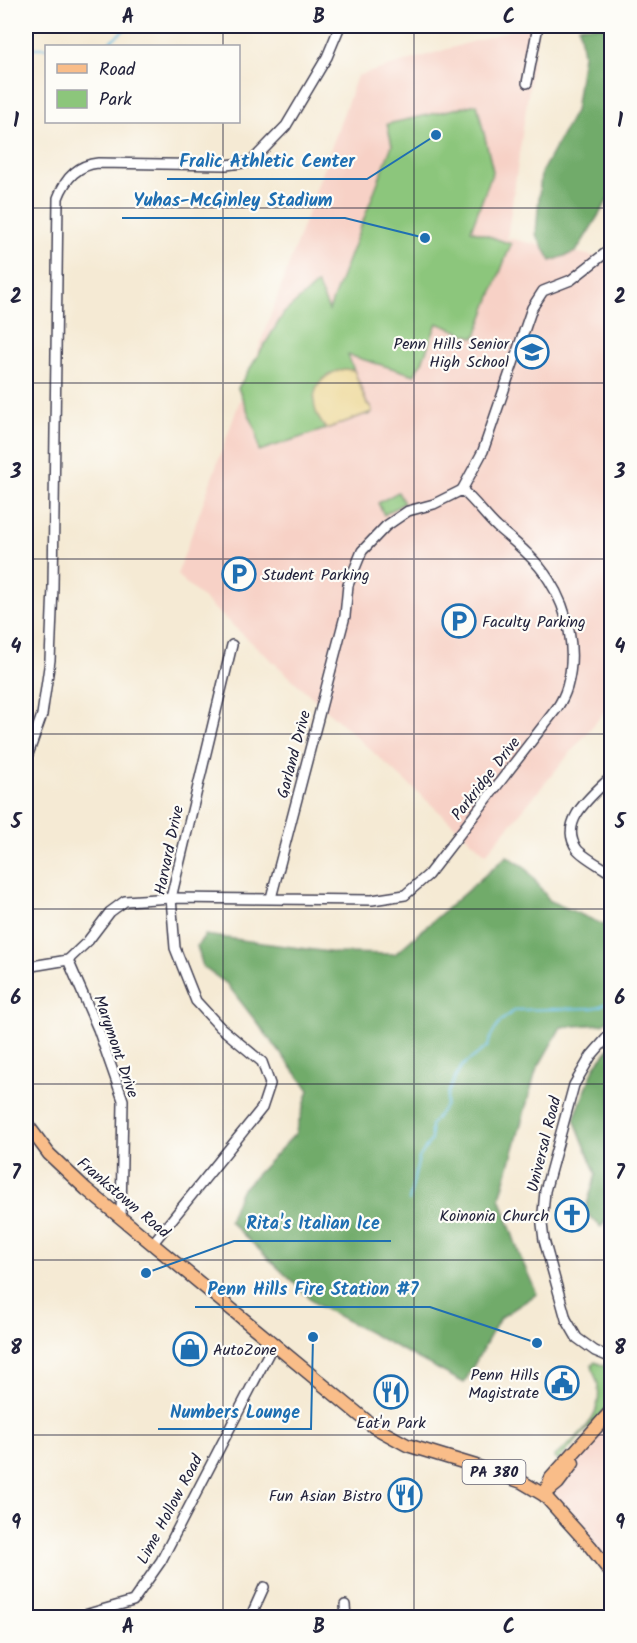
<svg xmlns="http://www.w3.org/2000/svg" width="637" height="1643" font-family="Kalam,sans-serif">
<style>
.built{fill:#f7d1c6}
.green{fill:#8cc67b;stroke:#57745b;stroke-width:1.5}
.forest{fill:#71ab6b;stroke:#4a6653;stroke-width:1.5}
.sand{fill:#eeda9e;stroke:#887e6c;stroke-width:1.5}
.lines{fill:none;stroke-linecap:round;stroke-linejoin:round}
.stream{stroke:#67bde4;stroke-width:2}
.minor-casing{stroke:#424052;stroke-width:12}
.major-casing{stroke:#424052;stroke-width:15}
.minor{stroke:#fff;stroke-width:9}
.major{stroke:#f9bd89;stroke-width:12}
.grid{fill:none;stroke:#22223b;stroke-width:1.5;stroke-opacity:0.55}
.labels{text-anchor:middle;stroke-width:4.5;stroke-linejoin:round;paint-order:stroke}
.shield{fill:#fdfcf7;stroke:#646373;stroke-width:1.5}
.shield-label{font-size:15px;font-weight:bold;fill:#22223b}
.poi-label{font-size:16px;fill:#22223b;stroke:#fdfcf7;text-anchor:end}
.street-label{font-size:16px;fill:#22223b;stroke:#fdfcf7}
.leader{fill:none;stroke:#1f6fb2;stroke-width:2}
.callout-dot{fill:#1f6fb2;stroke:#fdfcf7;stroke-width:2}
.callout-label{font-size:18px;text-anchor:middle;font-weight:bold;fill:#1f6fb2;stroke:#fdfcf7;stroke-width:4.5;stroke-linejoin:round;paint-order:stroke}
.neatline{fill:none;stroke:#22223b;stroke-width:2}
.grid-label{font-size:20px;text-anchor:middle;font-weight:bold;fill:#22223b}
</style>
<rect width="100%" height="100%" fill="#fdfcf7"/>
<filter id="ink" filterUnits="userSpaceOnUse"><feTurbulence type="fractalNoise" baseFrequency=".0167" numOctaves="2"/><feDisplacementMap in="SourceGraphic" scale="12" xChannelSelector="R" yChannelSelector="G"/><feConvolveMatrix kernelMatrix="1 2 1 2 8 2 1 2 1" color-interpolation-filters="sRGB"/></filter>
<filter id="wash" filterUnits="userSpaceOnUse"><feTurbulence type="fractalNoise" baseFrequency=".008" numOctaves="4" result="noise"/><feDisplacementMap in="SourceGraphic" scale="24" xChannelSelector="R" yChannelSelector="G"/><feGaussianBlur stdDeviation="1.35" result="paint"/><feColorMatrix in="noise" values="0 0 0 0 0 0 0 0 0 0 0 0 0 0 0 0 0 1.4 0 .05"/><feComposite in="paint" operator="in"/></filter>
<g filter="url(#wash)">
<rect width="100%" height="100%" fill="#f5ead4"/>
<g class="built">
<path d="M525,26H538L507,238L611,260V704L486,854L177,575L357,76Z"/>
<path d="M611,1422V1574L544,1495Z"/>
</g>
<g class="green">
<path d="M477,104L493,171L471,230L511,244L475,338L437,323L421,365H419L415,375L348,355L367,404L371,406L372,412L369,415L362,414L326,429L259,451L256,431L238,388L284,313L317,284L329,310L392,145L387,124Z"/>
<path d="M398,492L404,503L384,515L378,503Z"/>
<path d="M595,1362L611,1369V1404L595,1420L558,1461L554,1457C576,1438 603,1419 598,1387C598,1380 593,1374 592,1365Z"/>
</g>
<g class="forest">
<path d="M579,26H611V195L576,252L551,261L536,234L541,173L575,111L583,55Z"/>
<path d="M507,856L525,867L550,901L611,928V1018L603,1024L561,1027L536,1071L500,1198L520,1256L537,1294L500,1318L464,1383L317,1305L229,1221L240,1192L295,1134L309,1090L227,984L203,967L197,946L205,935L336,953L395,954Z"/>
<path d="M611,1046V1213L601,1227L585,1211L596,1174L574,1119L595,1066Z"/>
</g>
<path class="sand" d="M344,369L354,370L367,404L371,406L372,412L326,429C306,404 311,377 344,369Z"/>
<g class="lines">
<g class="stream">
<path d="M104,46L123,31L135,26"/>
<path d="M26,48H46"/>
<path d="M409,1201L419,1158L431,1140V1125L446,1105L448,1093L453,1082L462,1066L488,1046L491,1036L501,1021L515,1010L593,1008L601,1006L612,999"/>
</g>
</g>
</g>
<g filter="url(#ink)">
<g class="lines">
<defs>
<g id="minor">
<path d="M527,83L538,26"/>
<path d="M462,490L483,451L532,308L543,291L571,280L612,248"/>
<path d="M26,760L42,715L50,660L53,587L58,198C65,179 77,165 98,163L226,165L251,162L286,126L327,57L340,26"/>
<path d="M612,776C594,794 557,821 577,849C583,857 603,867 612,874"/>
<path d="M68,960L98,1029L123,1100L121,1217"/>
<path d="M26,967L68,960L88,941L110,912L125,901L171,898L372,900L405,895L428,875L557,708C561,702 565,694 567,687C577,652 569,611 549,580C536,559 516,543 497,527C485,516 476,502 462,490L434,504L408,511L386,526L362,551L348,585L345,616L271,898"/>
<path d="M612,1032L591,1056L574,1085L545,1191L542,1224L544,1240L566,1319L577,1338L595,1351L612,1358"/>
<path d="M153,1243L262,1108L270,1084L262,1062L220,1027L196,1001L175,948L171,898L232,645"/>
<path d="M345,1605L346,1618"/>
<path d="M74,1618L133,1601L161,1561L274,1343"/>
<path d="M250,1618L264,1587"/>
</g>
<g id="major">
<path d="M26,1123L49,1154L86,1189L374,1427L407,1445L476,1466L522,1482L544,1495L590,1546L612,1574"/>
<path d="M547,1492L558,1483L573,1463"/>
<path d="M544,1495L551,1478L612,1410"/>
</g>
</defs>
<use href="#minor" class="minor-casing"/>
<use href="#major" class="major-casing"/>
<use href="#minor" class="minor"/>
<use href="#major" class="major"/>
</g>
</g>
<path class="grid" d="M223,26V46M414,26V1618M223,122V1618M26,208H612M26,383H612M26,559H612M26,734H612M26,909H612M26,1084H612M26,1260H612M26,1435H612"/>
<defs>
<symbol id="school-ring" viewBox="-11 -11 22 22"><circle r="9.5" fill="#fdfcf7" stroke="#1f6fb2" stroke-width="1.5"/><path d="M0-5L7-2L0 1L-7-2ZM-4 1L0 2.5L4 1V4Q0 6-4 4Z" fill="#1f6fb2"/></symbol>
<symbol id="parking-ring" viewBox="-11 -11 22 22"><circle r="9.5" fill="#fdfcf7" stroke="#1f6fb2" stroke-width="1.5"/><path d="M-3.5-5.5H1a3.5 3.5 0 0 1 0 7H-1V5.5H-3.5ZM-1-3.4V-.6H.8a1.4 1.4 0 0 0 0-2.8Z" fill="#1f6fb2"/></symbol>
<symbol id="church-ring" viewBox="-11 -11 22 22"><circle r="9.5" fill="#fdfcf7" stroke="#1f6fb2" stroke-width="1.5"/><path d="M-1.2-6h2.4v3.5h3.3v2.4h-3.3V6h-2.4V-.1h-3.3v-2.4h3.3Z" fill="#1f6fb2"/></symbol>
<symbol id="shop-ring" viewBox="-11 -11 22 22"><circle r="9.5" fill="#fdfcf7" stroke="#1f6fb2" stroke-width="1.5"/><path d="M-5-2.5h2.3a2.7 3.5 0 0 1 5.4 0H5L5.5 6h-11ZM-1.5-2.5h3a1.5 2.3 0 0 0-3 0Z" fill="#1f6fb2"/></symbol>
<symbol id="civic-ring" viewBox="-11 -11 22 22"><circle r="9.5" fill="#fdfcf7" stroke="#1f6fb2" stroke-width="1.5"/><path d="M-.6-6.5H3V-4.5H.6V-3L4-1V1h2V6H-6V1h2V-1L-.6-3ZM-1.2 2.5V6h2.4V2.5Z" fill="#1f6fb2"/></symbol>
<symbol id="restaurant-ring" viewBox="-11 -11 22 22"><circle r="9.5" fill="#fdfcf7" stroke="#1f6fb2" stroke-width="1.5"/><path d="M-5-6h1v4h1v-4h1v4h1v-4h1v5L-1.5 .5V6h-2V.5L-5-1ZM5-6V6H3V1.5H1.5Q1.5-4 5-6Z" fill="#1f6fb2"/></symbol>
</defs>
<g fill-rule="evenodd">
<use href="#school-ring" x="513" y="333" width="38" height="38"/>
<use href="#parking-ring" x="220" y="555" width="38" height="38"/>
<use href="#parking-ring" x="440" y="602" width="38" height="38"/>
<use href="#church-ring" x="553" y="1196" width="38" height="38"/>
<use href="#shop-ring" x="171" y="1330" width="38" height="38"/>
<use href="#civic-ring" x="543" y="1364" width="38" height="38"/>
<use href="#restaurant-ring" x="372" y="1373" width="38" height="38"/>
<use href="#restaurant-ring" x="386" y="1476" width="38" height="38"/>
</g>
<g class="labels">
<rect class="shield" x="462.5" y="1460" width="63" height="24" rx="4.5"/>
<g class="shield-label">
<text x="494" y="1477">PA 380</text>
</g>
<g class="poi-label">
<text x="509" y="349">Penn Hills Senior<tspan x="509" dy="18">High School</tspan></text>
<text x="262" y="580" text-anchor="start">Student Parking</text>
<text x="482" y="627" text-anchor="start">Faculty Parking</text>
<text x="549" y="1221">Koinonia Church</text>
<text x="213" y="1355" text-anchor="start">AutoZone</text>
<text x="539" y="1380">Penn Hills<tspan x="539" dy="18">Magistrate</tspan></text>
<text x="391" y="1428" text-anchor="middle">Eat'n Park</text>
<text x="382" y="1501">Fun Asian Bistro</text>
</g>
<g class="street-label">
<text transform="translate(293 754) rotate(-75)" y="6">Garland Drive</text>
<text transform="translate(485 778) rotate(-52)" y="6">Parkridge Drive</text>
<text transform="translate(168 850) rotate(-78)" y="6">Harvard Drive</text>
<text transform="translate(117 1046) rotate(71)" y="6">Marymont Drive</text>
<text transform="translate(543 1144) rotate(-76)" y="6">Universal Road</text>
<text transform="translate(124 1197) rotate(40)" y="6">Frankstown Road</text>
<text transform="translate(169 1509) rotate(-62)" y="6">Lime Hollow Road</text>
</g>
</g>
<path class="leader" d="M436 135L367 179H167M425 238L345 218H122M146 1273L234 1241H391M537 1343L430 1307H195M313 1337L311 1429H158"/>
<g class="callout-dot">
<circle cx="436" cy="135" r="6"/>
<circle cx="425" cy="238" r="6"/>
<circle cx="146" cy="1273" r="6"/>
<circle cx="537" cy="1343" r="6"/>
<circle cx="313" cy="1337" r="6"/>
</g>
<g class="callout-label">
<text x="267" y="167">Fralic Athletic Center</text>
<text x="233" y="206">Yuhas-McGinley Stadium</text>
<text x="313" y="1229">Rita's Italian Ice</text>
<text x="313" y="1295">Penn Hills Fire Station #7</text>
<text x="235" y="1418">Numbers Lounge</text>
</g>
<rect width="637" height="1643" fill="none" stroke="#fdfcf7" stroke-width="66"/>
<rect x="45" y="45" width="195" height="78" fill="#fdfcf7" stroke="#a5a5ac" stroke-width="1.5"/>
<rect x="57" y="64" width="30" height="9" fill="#f9bd89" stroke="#a5a5ac" stroke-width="1.5"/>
<text x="99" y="75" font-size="18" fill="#22223b">Road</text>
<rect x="57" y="90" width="30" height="18" fill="#8cc67b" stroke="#a5a5ac" stroke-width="1.5"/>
<text x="99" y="105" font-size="18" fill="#22223b">Park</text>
<rect x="33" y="33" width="571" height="1577" class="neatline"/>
<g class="grid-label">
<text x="128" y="23">A</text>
<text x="319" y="23">B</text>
<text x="509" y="23">C</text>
<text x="16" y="127">1</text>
<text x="620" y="127">1</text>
<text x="16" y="303">2</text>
<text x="620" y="303">2</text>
<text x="16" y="478">3</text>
<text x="620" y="478">3</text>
<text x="16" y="653">4</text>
<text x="620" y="653">4</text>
<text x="16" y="828">5</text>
<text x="620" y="828">5</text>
<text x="16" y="1004">6</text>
<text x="620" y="1004">6</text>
<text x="16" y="1179">7</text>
<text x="620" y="1179">7</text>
<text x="16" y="1354">8</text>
<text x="620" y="1354">8</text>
<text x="16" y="1529">9</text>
<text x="620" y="1529">9</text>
<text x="128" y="1633">A</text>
<text x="319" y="1633">B</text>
<text x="509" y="1633">C</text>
</g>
</svg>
